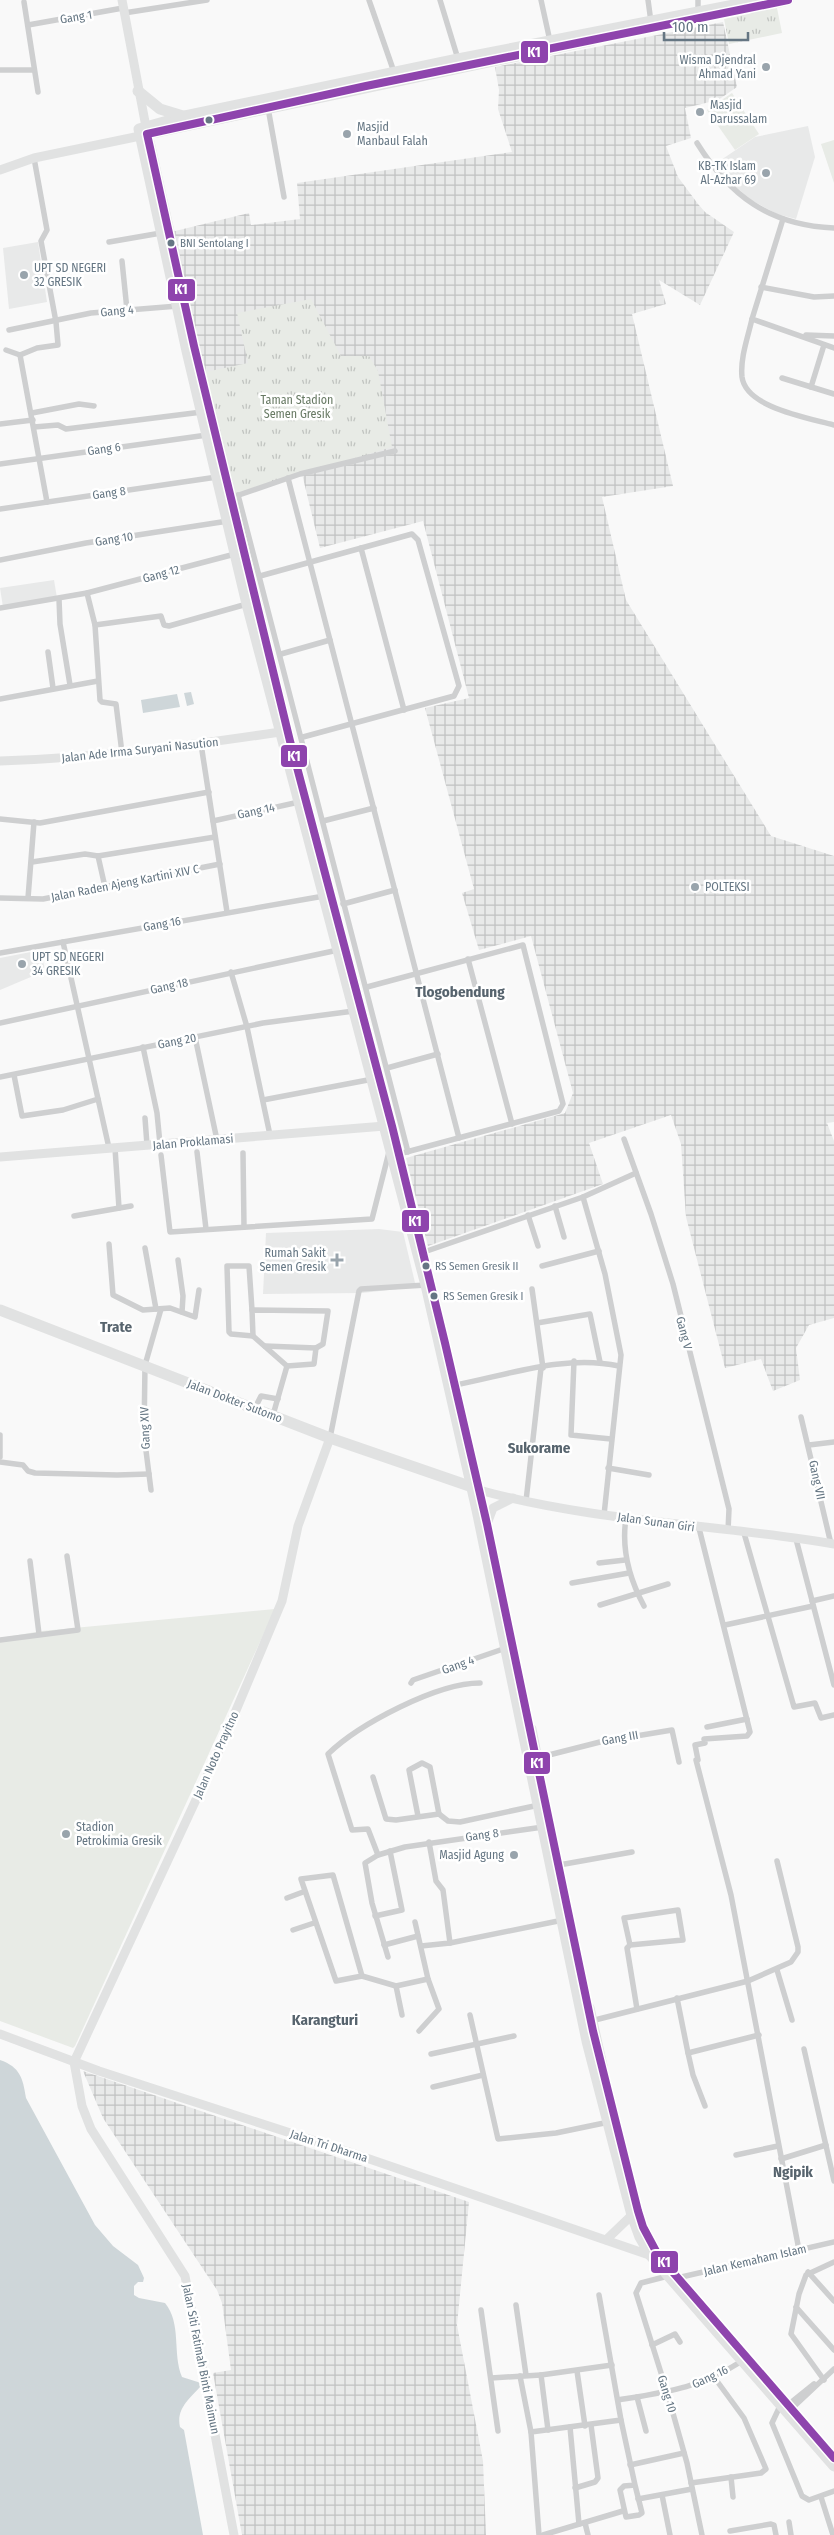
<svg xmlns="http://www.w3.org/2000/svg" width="834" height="2535" font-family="'Fira Sans Condensed',sans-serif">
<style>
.built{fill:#e8e9e9}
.industrial{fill:url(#industrial-grid)}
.grass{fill:url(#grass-tufts)}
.garden{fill:#e8ebe6}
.water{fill:#ced6d9}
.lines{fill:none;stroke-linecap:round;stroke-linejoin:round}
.street{stroke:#cecfd0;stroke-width:5.5}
.secondary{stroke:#e1e2e2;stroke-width:9}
.highway{stroke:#e1e2e2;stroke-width:11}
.bus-1-casing{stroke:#fff;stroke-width:11}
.bus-1{stroke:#8e44ad;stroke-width:8}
.poi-dot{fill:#99a4ac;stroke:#fff;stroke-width:2}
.bus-dot{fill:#657683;stroke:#fff;stroke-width:2}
.labels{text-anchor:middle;stroke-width:5;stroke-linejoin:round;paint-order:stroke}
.bus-label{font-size:11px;fill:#657683;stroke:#fff;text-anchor:start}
.street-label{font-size:12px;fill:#657683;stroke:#fff}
.poi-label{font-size:12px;fill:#657683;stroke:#fff;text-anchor:start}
.park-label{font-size:12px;fill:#687a64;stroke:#fff}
.quarter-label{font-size:15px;font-weight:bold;fill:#57646e;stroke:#fff}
.line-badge{stroke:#fff;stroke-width:2}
.badge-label{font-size:14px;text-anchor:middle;font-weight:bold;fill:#fff}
</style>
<defs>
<pattern id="industrial-grid" width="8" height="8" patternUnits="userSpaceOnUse" patternTransform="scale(1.25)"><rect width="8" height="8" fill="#e8e9e9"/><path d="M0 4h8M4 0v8" fill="none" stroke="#c0c1c2"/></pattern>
<pattern id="grass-tufts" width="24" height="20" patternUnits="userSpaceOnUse" patternTransform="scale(1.25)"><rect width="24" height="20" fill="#e8ebe6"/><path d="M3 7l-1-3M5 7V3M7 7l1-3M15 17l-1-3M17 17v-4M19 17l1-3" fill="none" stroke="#c0c3c0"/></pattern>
</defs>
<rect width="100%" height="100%" fill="#f9f9f9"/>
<g class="built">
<path d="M808,126L815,157L796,219L777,214L751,200L729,181L715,164L755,137Z"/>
<path d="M38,242L47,302L9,309L3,248Z"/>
<path d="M54,580L57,598L3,607L0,588Z"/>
<path d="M41,950L45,971L0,990V958Z"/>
<path d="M379,1229L403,1232L416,1287L362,1293L263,1294L266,1233Z"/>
</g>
<g class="industrial">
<path d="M723,22L737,87L718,100L685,108L691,138L666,146L678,177L698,204L705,212L734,232L700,305L659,280L666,304L632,314L673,486L602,497L626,600L771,836L834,856V1122L827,1123L834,1141V1318L809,1325L796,1348L800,1380L773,1391L761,1359L725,1368L686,1217L681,1144L671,1115L589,1143L603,1184L428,1246L406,1158L565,1113L573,1093L531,936L479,950L462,893L474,889L425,708L469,698L423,521L320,548L302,474L230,495L171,232L249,213L251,225L300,219L297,183L512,152L498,109L499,90L495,67Z"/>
<path d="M83,2071L469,2202L457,2325L483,2461L486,2535H242L213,2373L231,2370L222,2303L217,2290L103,2118Z"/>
</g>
<g class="grass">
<path d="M777,8L782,33L729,44L724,19Z"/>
<path d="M311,299L341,356H369L378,371L392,447L230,495L201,373L248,363L237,313Z"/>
</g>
<g class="garden">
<path d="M732,93L759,134L735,150L707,110Z"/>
<path d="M834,140V183L821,144Z"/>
<path d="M275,1609L75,2046L73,2048L0,2021V1638L42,1631Z"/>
</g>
<g class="water">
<path d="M191,692L194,704L187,706L184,693Z"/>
<path d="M177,694L180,707L143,713L141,700Z"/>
<path d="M0,2060C20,2067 23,2078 26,2098L95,2225L113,2246L138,2265L144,2278L143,2282H138L134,2286V2295L139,2298L165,2303C182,2324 172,2353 182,2377L201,2383V2386C189,2399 176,2409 180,2427L184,2430L203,2535H0Z"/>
</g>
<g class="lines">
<g class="street">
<path d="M369,0L394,72"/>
<path d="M440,0L458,59"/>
<path d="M541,0L550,41"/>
<path d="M648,0L651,22"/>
<path d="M24,2L38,92"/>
<path d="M124,13L207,0"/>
<path d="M698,13V0"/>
<path d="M28,25L123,8"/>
<path d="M0,70H34"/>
<path d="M268,108L284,197"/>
<path d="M697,143C730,196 769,225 834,228"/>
<path d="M783,219L752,319L834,348"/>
<path d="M109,242L161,233"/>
<path d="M122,261L127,310"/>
<path d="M761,287L814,297L834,296"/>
<path d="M752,319C748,337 740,358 742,377C746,408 809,418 834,425"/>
<path d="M9,330L91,313L178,306"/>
<path d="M806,335L834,336"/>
<path d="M6,350L20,355L37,348L58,345L56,322L41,241L47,230L34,158"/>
<path d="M20,355L47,502"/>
<path d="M782,378L834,394"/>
<path d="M811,387L824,345"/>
<path d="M32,413L79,404L94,406"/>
<path d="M0,424L33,420"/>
<path d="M34,427L58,425L66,429L202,412"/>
<path d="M0,464L207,435"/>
<path d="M288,478L459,1138"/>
<path d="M238,495L408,1152"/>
<path d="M236,496L300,474L395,451"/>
<path d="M0,509L217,477"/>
<path d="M361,548L404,710"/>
<path d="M0,560L86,543L228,521"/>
<path d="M260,576L412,534L418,540L459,686L454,696L303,737"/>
<path d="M87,593L95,625L100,700L102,702L116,704L122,753"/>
<path d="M59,599L60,624L70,685"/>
<path d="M0,608L87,593L235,554"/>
<path d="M95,625L161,616L164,625L169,626L247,604"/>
<path d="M48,652L53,688"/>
<path d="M281,654L330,640"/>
<path d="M0,699L98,681"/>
<path d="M201,744L227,912"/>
<path d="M0,819L40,823L209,792"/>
<path d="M213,821L299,802"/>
<path d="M323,821L374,808"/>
<path d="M98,856L215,837"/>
<path d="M32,862L85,854L98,856L105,887"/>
<path d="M0,898L43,899L220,864"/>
<path d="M28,898L34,822"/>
<path d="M343,904L395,890"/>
<path d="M63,942L109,1148"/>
<path d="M0,953L324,896"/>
<path d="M468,959L512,1124"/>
<path d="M231,972L247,1027L270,1135"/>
<path d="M367,987L523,945L563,1104L559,1111L399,1154"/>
<path d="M0,1023L338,950"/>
<path d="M195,1037L217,1140"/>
<path d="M143,1047L157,1113L160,1144"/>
<path d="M387,1068L438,1054"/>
<path d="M14,1075L22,1116L63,1110L98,1099"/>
<path d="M0,1077L263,1023L354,1011"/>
<path d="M263,1100L373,1079"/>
<path d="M145,1118L147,1145"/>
<path d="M624,1139L651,1214L673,1284L729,1509L728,1531"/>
<path d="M115,1148L119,1208"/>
<path d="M197,1152L206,1229"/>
<path d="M243,1153L244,1227"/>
<path d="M161,1155L170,1232L372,1219L389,1152"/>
<path d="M583,1197L605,1274L621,1355L604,1515"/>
<path d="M555,1206L564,1237"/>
<path d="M528,1215L538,1246"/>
<path d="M74,1216L131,1206"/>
<path d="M109,1244L113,1295L143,1310L170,1308L195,1317L199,1290"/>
<path d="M145,1248L156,1309"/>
<path d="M424,1252L583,1197L636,1173"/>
<path d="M178,1260L183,1296L182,1312"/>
<path d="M542,1266L599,1251"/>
<path d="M532,1289L543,1368"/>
<path d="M252,1310L328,1311L323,1344L316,1348L314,1364L287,1366L253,1336Z"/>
<path d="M252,1310L249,1266H227L229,1332L231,1334L253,1336"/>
<path d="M537,1323L590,1314L600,1362"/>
<path d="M265,1346L316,1348"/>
<path d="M574,1361L571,1435L611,1439"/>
<path d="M455,1385C508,1375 565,1354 619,1366"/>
<path d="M255,1408L261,1396L278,1399"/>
<path d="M273,1415L287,1366"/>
<path d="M801,1417L831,1544"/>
<path d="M0,1435V1457"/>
<path d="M330,1438L359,1291L361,1289L426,1285"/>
<path d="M809,1445L834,1442"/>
<path d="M0,1462L23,1465L28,1471L35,1473L117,1475L149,1474"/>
<path d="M608,1468L649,1475"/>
<path d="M151,1490L144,1435L145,1365L161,1309"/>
<path d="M526,1501L541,1368"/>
<path d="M626,1518C621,1550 629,1578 644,1606"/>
<path d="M699,1528L750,1732L747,1736L704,1739L705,1743L695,1745L698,1760H696L731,1895L799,2250"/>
<path d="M744,1533L794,1707L815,1703L821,1718L834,1715"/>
<path d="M796,1539L834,1685"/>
<path d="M30,1561L39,1634"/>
<path d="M599,1563L625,1560"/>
<path d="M572,1583L629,1573"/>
<path d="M812,1601L834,1596"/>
<path d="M600,1605L668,1584"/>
<path d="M725,1625L813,1606"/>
<path d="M0,1640L78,1630L67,1556"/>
<path d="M411,1683L413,1680L506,1648"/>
<path d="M707,1727L747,1719"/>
<path d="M537,1758L600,1742L672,1730L679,1762"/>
<path d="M373,1777L386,1819L396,1820L439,1814L448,1821L460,1822L539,1805"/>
<path d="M418,1816L409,1770L422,1763L430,1767L439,1814"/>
<path d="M378,1855L368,1829L352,1830L328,1754C359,1724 437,1683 480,1683"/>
<path d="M559,1865L632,1852"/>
<path d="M287,1898L303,1892"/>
<path d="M375,1916L402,1910L390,1851"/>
<path d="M415,1922L428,1979L439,2009L419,2031"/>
<path d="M293,1930L314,1923"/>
<path d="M450,1943L563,1920"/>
<path d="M384,1945L418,1936"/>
<path d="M630,1945L683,1940L678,1910L624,1918L630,1945L627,1948L637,2009"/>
<path d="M421,1946L450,1943L443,1890L436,1881L429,1842"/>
<path d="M388,1957L372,1903L365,1863L378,1855L405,1847L543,1827"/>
<path d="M777,1970L792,2020"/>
<path d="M362,1976L333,1875L301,1879L336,1981L362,1976L396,1986L428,1979"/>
<path d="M396,1986L402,2015"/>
<path d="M677,1998L688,2053L759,2035"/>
<path d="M470,2015L498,2139L556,2133L609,2122"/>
<path d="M591,2021L748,1981L791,1962L798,1952V1947L777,1861"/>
<path d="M804,2049L834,2181"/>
<path d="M688,2053L693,2075L705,2106"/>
<path d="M431,2054L514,2036"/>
<path d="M433,2087L483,2075"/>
<path d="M736,2155L778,2146"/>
<path d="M781,2159L826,2145"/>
<path d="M808,2272L834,2301"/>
<path d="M668,2276L641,2283L636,2293L667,2392L687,2463L702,2535"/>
<path d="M677,2278L834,2242"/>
<path d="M516,2305L526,2375"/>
<path d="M796,2307L834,2350"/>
<path d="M481,2310L498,2431"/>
<path d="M652,2345L675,2334L680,2342"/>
<path d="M577,2371L585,2426"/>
<path d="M520,2376L531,2432"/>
<path d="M491,2378L541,2375"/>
<path d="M824,2380L791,2334L799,2294L806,2275L834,2262"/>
<path d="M637,2397L646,2431"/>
<path d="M618,2400C667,2392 700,2388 742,2361"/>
<path d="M780,2406L772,2423L802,2496L809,2500L834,2491"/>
<path d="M783,2409L814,2384"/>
<path d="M787,2413L834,2369"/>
<path d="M621,2420L635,2485L624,2486L620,2490L626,2517L639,2515L642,2513L635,2485"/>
<path d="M570,2427L579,2524"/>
<path d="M548,2430L541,2375L612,2365"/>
<path d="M630,2465L684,2453"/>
<path d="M731,2477L733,2497"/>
<path d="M691,2483L761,2473L766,2469L744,2418L714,2377"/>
<path d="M575,2488L595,2482L598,2478L591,2425"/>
<path d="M662,2495L670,2535"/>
<path d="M821,2497L833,2535"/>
<path d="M638,2499L692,2489"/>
<path d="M789,2522L791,2535"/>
<path d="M585,2523L588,2535"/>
<path d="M730,2531L771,2524L774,2525L776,2535"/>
<path d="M539,2535L531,2432L621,2420L599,2295"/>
<path d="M543,2535L623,2511"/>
</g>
<g class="secondary">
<path d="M122,0L146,127"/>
<path d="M0,170L34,158L140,136"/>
<path d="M0,761C94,758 187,746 280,732"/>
<path d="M0,1157L385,1126"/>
<path d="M479,1490C595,1522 716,1524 834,1544"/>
<path d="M487,1524L493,1508L513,1498"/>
<path d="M0,2034L99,2071L349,2152L652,2256"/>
<path d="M606,2240L632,2215"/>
<path d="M234,2535L185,2276L91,2129L82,2106L74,2062L221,1746L282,1601L298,1526L330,1438"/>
</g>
<g class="highway">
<path d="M759,0L458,59L185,116L139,129L187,351L247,604L426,1285L477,1510L587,2041L632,2215L640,2237L651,2256L834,2466"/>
<path d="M751,8L788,0"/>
<path d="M138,91L160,109L183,116"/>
<path d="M156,132L593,40"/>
<path d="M149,142L183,295"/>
<path d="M207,398L280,701"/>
<path d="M0,1310L330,1438L478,1489"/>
<path d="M531,1729L539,1770"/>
<path d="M589,2008L602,2066"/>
</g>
<defs>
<path id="bus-1" d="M788,0L366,86L147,134L194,346L290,741L392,1126L445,1343L487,1524L593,2031L638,2211L643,2227L658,2255L834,2458"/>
</defs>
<use href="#bus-1" class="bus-1-casing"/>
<use href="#bus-1" class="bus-1"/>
</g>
<g class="poi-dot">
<circle cx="766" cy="67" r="5"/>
<circle cx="700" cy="112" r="5"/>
<circle cx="347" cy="134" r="5"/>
<circle cx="766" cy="173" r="5"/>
<circle cx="24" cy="275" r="5"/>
<circle cx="695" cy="887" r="5"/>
<circle cx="22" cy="964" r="5"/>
<path d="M334.5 1252.5h5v5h5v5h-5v5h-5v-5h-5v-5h5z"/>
<circle cx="66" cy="1834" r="5"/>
<circle cx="514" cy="1855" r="5"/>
</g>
<g class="bus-dot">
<circle cx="209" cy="120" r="4.5"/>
<circle cx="171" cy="243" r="4.5"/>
<circle cx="426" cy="1266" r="4.5"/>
<circle cx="434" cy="1296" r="4.5"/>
</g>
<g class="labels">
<g class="bus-label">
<text x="180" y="247">BNI Sentolang I</text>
<text x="435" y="1270">RS Semen Gresik II</text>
<text x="443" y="1300">RS Semen Gresik I</text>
</g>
<g class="street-label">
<text transform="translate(76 17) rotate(-9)" y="4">Gang 1</text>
<text transform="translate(117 311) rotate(-5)" y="4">Gang 4</text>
<text transform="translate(104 449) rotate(-8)" y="4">Gang 6</text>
<text transform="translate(109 493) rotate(-8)" y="4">Gang 8</text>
<text transform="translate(114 539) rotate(-9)" y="4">Gang 10</text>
<text transform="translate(161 574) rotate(-15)" y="4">Gang 12</text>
<text transform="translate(140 750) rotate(-6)" y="4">Jalan Ade Irma Suryani Nasution</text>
<text transform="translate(256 811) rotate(-12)" y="4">Gang 14</text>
<text transform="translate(125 883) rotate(-11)" y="4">Jalan Raden Ajeng Kartini XIV C</text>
<text transform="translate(162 924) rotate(-10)" y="4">Gang 16</text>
<text transform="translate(169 986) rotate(-12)" y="4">Gang 18</text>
<text transform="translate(177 1041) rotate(-11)" y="4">Gang 20</text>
<text transform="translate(193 1142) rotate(-5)" y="4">Jalan Proklamasi</text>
<text transform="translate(684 1333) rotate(76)" y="4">Gang V</text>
<text transform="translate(235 1401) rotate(21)" y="4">Jalan Dokter Sutomo</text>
<text transform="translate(145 1428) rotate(-92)" y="4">Gang XIV</text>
<text transform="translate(817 1480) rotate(78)" y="4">Gang VII</text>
<text transform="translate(656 1522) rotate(8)" y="4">Jalan Sunan Giri</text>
<text transform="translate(458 1665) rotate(-19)" y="4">Gang 4</text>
<text transform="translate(620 1738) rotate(-10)" y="4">Gang III</text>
<text transform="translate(216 1755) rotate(-66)" y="4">Jalan Noto Prayitno</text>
<text transform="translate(482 1835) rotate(-8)" y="4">Gang 8</text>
<text transform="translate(329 2146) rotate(18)" y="4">Jalan Tri Dharma</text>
<text transform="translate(755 2260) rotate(-13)" y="4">Jalan Kemaham Islam</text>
<text transform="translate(201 2359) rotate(79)" y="4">Jalan Siti Fatimah Binti Maimun</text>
<text transform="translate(710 2377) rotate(-25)" y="4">Gang 16</text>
<text transform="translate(667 2394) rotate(73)" y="4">Gang 10</text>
</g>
<g class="poi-label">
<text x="756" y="64" text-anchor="end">Wisma Djendral<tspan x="756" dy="14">Ahmad Yani</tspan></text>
<text x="710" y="109">Masjid<tspan x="710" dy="14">Darussalam</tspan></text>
<text x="357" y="131">Masjid<tspan x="357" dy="14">Manbaul Falah</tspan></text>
<text x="756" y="170" text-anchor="end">KB-TK Islam<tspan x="756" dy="14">Al-Azhar 69</tspan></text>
<text x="34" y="272">UPT SD NEGERI<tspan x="34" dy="14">32 GRESIK</tspan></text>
<text x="705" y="891">POLTEKSI</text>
<text x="32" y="961">UPT SD NEGERI<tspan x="32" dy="14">34 GRESIK</tspan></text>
<text x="326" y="1257" text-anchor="end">Rumah Sakit<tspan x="326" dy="14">Semen Gresik</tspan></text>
<text x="76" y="1831">Stadion<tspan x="76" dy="14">Petrokimia Gresik</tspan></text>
<text x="504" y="1859" text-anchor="end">Masjid Agung</text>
</g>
<g class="park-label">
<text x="297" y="404">Taman Stadion<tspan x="297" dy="14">Semen Gresik</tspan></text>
</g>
<g class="quarter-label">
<text x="460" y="997">Tlogobendung</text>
<text x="116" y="1332">Trate</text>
<text x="539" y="1453">Sukorame</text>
<text x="325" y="2025">Karangturi</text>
<text x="793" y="2177">Ngipik</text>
</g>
</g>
<g class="line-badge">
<rect x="520" y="40" width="29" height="24" rx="5" fill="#8e44ad"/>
<rect x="167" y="278" width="29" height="24" rx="5" fill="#8e44ad"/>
<rect x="280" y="744" width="28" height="24" rx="5" fill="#8e44ad"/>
<rect x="401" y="1209" width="29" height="24" rx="5" fill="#8e44ad"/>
<rect x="523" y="1751" width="28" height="24" rx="5" fill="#8e44ad"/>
<rect x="650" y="2250" width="29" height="24" rx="5" fill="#8e44ad"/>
</g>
<g class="badge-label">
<text x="534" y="57">K1</text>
<text x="181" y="294">K1</text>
<text x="294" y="761">K1</text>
<text x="415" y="1226">K1</text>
<text x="537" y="1768">K1</text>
<text x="664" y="2267">K1</text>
</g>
<path d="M664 32v8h84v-8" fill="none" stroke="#657683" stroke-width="2.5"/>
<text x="672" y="32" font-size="15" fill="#657683" stroke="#ffffff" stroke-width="4" paint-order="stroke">100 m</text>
</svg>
